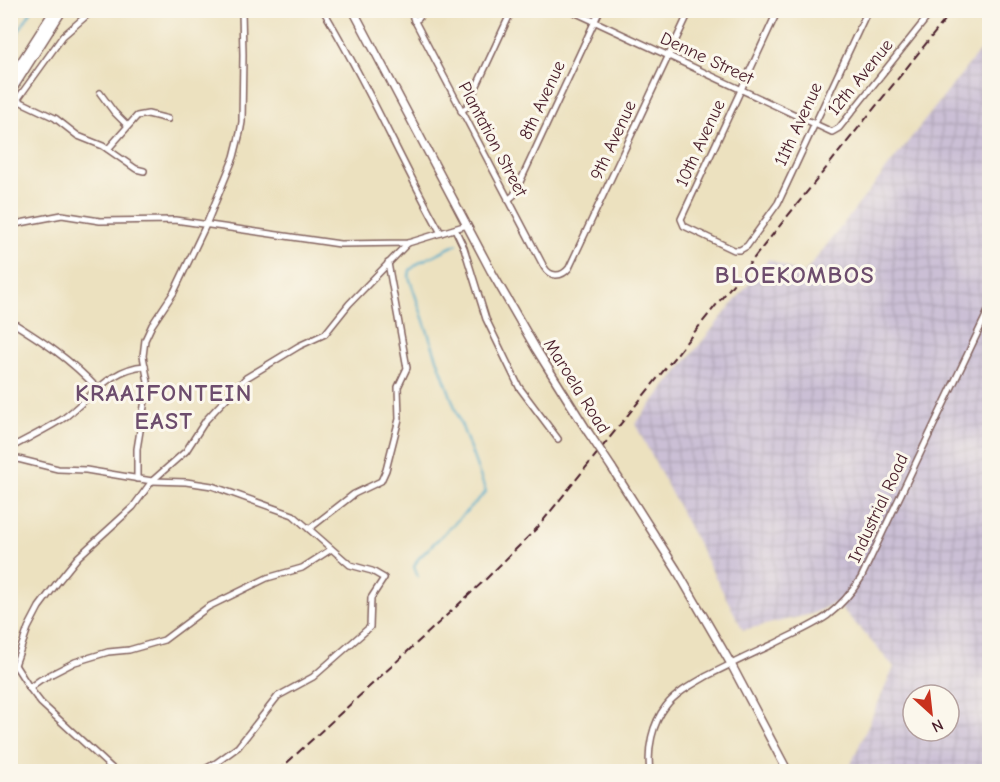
<svg xmlns="http://www.w3.org/2000/svg" width="1000" height="782" font-family="'Comic Neue',sans-serif">
<style>
.industrial{fill:url(#industrial-grid);fill-rule:evenodd}
.lines{fill:none;stroke-linecap:round;stroke-linejoin:round}
.stream{stroke:#4ca8ca;stroke-width:2}
.minor-casing{stroke:#83635f;stroke-width:8}
.tertiary-casing{stroke:#83635f;stroke-width:10}
.secondary-casing{stroke:#83635f;stroke-width:11}
.minor{stroke:#fff;stroke-width:5}
.tertiary{stroke:#fff;stroke-width:7}
.secondary{stroke:#fff;stroke-width:8}
.rail{stroke:#4a1f2b;stroke-width:2;stroke-dasharray:9 4.5;stroke-linecap:butt}
.tertiary-bridge-casing{stroke:#83635f;stroke-width:10;stroke-linecap:butt}
.tertiary-bridge{stroke:#fff;stroke-width:7}
.labels{text-anchor:middle;stroke-width:6;stroke-linejoin:round;paint-order:stroke}
.street-label{font-size:18px;fill:#4a1f2b;stroke:#fbf7ec}
.district-label{font-size:24px;font-weight:bold;letter-spacing:1.5px;fill:#6d4d6d;stroke:#fbf7ec}
</style>
<defs>
<pattern id="industrial-grid" width="8" height="8" patternUnits="userSpaceOnUse" patternTransform="scale(1.5)"><rect width="8" height="8" fill="#cbbfd5"/><path d="M0 4h8M4 0v8" fill="none" stroke="#b0a4b7"/></pattern>
</defs>
<rect width="100%" height="100%" fill="#fbf7ec"/>
<filter id="ink" filterUnits="userSpaceOnUse"><feTurbulence type="fractalNoise" baseFrequency=".0167" numOctaves="2"/><feDisplacementMap in="SourceGraphic" scale="12" xChannelSelector="R" yChannelSelector="G"/><feConvolveMatrix kernelMatrix="1 2 1 2 8 2 1 2 1" color-interpolation-filters="sRGB"/></filter>
<filter id="wash" filterUnits="userSpaceOnUse"><feTurbulence type="fractalNoise" baseFrequency=".008" numOctaves="4" result="noise"/><feDisplacementMap in="SourceGraphic" scale="24" xChannelSelector="R" yChannelSelector="G"/><feGaussianBlur stdDeviation="1.35" result="paint"/><feColorMatrix in="noise" values="0 0 0 0 0 0 0 0 0 0 0 0 0 0 0 0 0 1.4 0 .05"/><feComposite in="paint" operator="in"/></filter>
<g filter="url(#wash)">
<rect width="100%" height="100%" fill="#ece1bf"/>
<path class="industrial" d="M989,45V771H848L894,667L846,613L834,603L812,614L743,630L635,424L769,259L803,275L981,49L985,51ZM913,695H949V731H913Z"/>
<g class="lines">
<g class="stream">
<path d="M10,45L32,10"/>
<path d="M418,577L414,567L418,559L486,492L435,353L409,277L410,270L420,262L457,244"/>
</g>
</g>
</g>
<g filter="url(#ink)">
<g class="lines">
<defs>
<g id="minor">
<path d="M323,10C367,82 400,160 441,233"/>
<path d="M409,10L544,267C550,277 561,278 569,268L690,10"/>
<path d="M570,10L832,132L839,128L933,10"/>
<path d="M778,10L681,219L684,226L734,250H740L747,246L778,203L868,10"/>
<path d="M414,21L419,18L423,10"/>
<path d="M100,93L114,112L127,125"/>
<path d="M10,98L17,100L63,36L93,10"/>
<path d="M17,100L55,118L78,136L103,146L136,169L144,171"/>
<path d="M461,111L467,107L512,10"/>
<path d="M108,149L137,116L148,114L168,119"/>
<path d="M508,200L514,195L600,10"/>
<path d="M10,225L62,215L100,221L175,220L340,244L408,243L467,225"/>
<path d="M455,229L464,248L486,319L519,387L558,439"/>
<path d="M10,321C44,342 70,359 97,388"/>
<path d="M10,448C28,438 47,429 64,418C90,399 110,368 145,366"/>
<path d="M10,457L58,469L86,470L152,481L186,482L212,486L293,515L350,565L372,571L384,578L371,598L370,627L313,677L278,696L238,747L216,763L200,772"/>
<path d="M137,479V449L148,382L143,356L145,340L152,325L174,292L206,225L234,157L240,133L242,122L243,55L242,10"/>
<path d="M309,529L354,494L381,481L386,470L399,419L398,387L407,368L388,263"/>
<path d="M15,665L31,690L41,703L116,772"/>
<path d="M10,670L15,665L28,628L39,607L57,583L78,557L133,507L152,481L186,451L206,420L218,407L246,378L299,346L325,334L349,304L408,243"/>
<path d="M29,688L40,680L75,662L108,652L129,650L164,640L208,607L267,578L302,568L330,550"/>
<path d="M650,772C647,749 652,724 666,706C676,693 693,684 707,676C729,665 751,654 774,644C791,635 811,627 827,616C840,606 852,592 861,578L990,307"/>
</g>
<g id="tertiary">
<path d="M353,10L491,271L536,349L588,432"/>
<path d="M612,468L676,569L731,664L788,772"/>
</g>
<g id="secondary">
<path d="M10,80L55,10"/>
<path d="M10,92L62,10"/>
</g>
</defs>
<use href="#minor" class="minor-casing"/>
<use href="#tertiary" class="tertiary-casing"/>
<use href="#secondary" class="secondary-casing"/>
<use href="#minor" class="minor"/>
<use href="#tertiary" class="tertiary"/>
<use href="#secondary" class="secondary"/>
<path class="rail" d="M277,772L485,580L538,527L953,10"/>
<defs>
<path id="tertiary-bridge" d="M588,432L612,468"/>
</defs>
<use href="#tertiary-bridge" class="tertiary-bridge-casing"/>
<use href="#tertiary-bridge" class="tertiary-bridge"/>
</g>
</g>
<g class="labels">
<g class="street-label">
<text transform="translate(707 58) rotate(25)" y="6">Denne Street</text>
<text transform="translate(860 77) rotate(-51)" y="6">12th Avenue</text>
<text transform="translate(542 100) rotate(-65)" y="6">8th Avenue</text>
<text transform="translate(798 124) rotate(-65)" y="6">11th Avenue</text>
<text transform="translate(493 139) rotate(62)" y="6">Plantation Street</text>
<text transform="translate(613 140) rotate(-65)" y="6">9th Avenue</text>
<text transform="translate(700 143) rotate(-65)" y="6">10th Avenue</text>
<text transform="translate(577 386) rotate(58)" y="6">Maroela Road</text>
<text transform="translate(878 508) rotate(-65)" y="6">Industrial Road</text>
</g>
<g class="district-label">
<text x="795" y="283">BLOEKOMBOS</text>
<text x="164" y="401">KRAAIFONTEIN<tspan x="164" dy="28">EAST</tspan></text>
</g>
</g>
<rect width="1000" height="782" fill="none" stroke="#fbf7ec" stroke-width="36"/>
<g transform="translate(931 713) rotate(153)"><circle r="28" fill="#fbf7ec" stroke="#b4a19f" stroke-width="1.5"/>
<path d="M0-4.5L10 22L0 15L-10 22Z" fill="#c8321e"/>
<text y="-9" font-size="16" font-weight="bold" text-anchor="middle" fill="#4a1f2b">N</text>
</g>
</svg>
